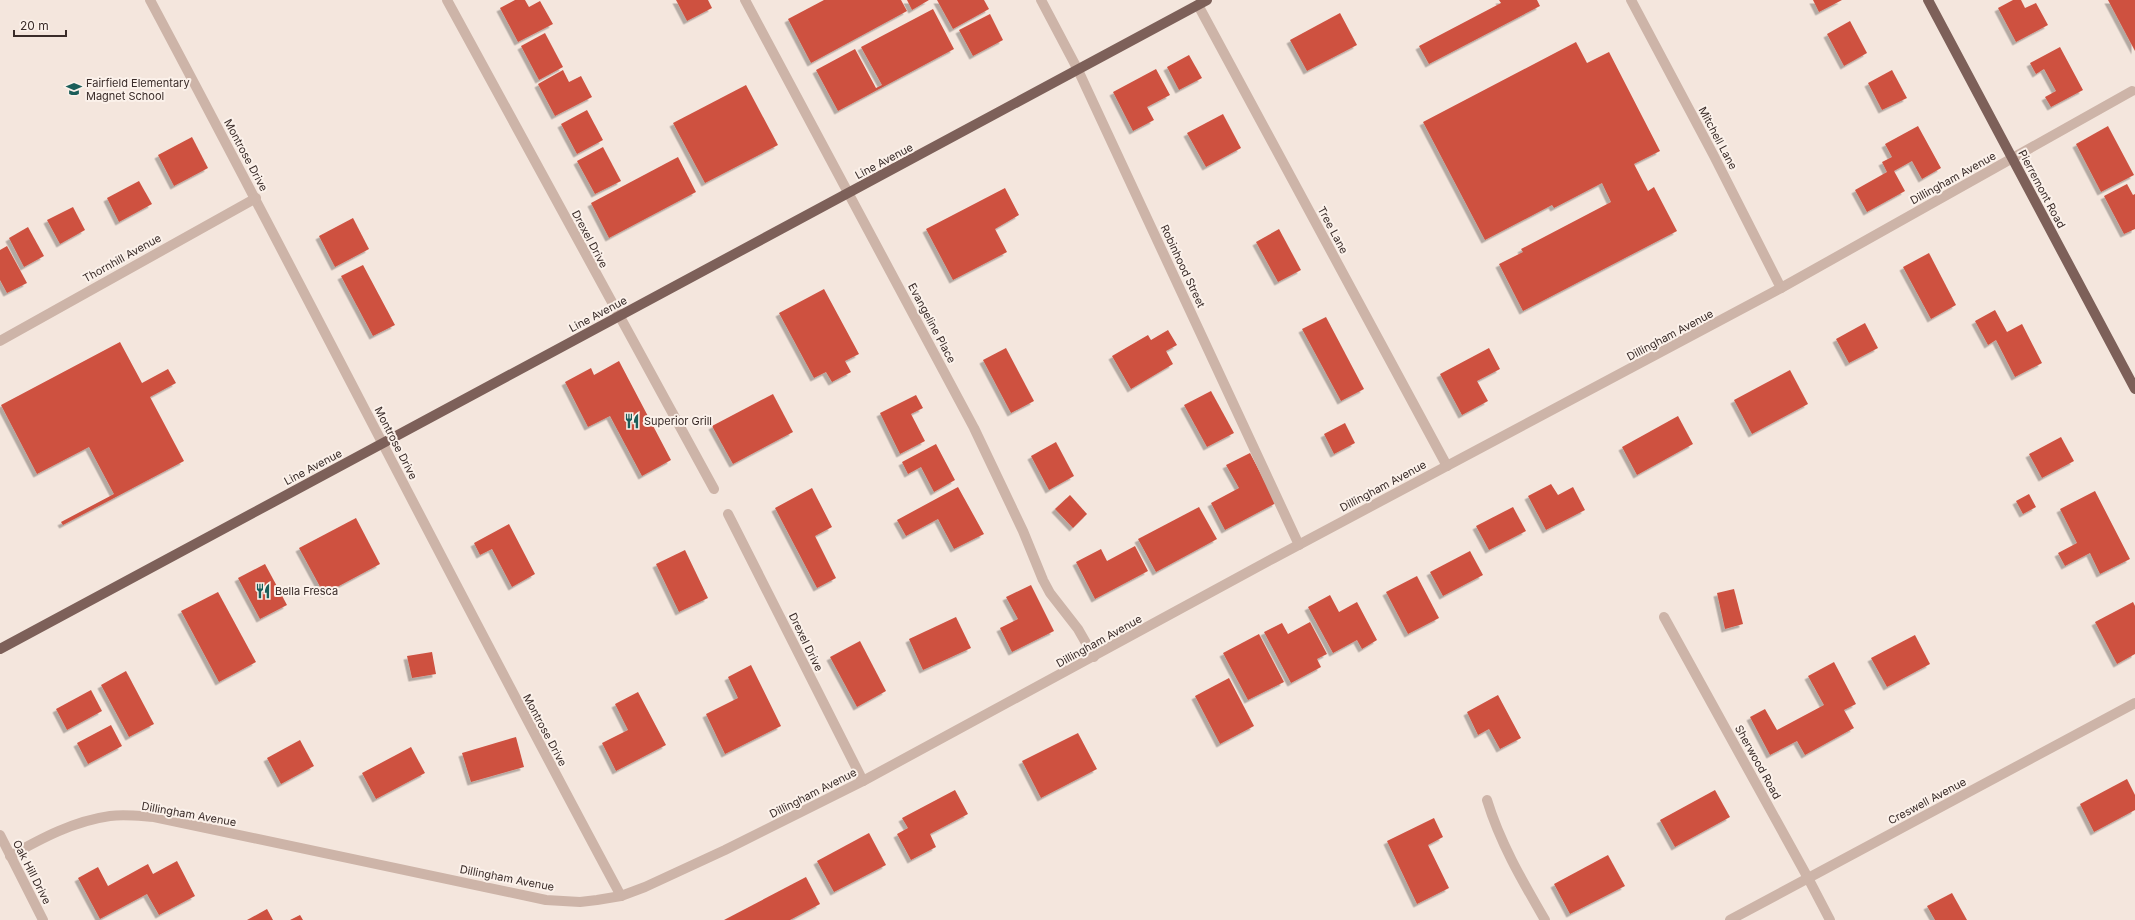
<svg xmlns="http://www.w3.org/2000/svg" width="2135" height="920" font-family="Inter,sans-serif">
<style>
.building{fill:#ce5141;filter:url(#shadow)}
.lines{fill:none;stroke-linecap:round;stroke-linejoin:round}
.minor{stroke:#cdb4a8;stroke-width:10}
.major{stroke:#7d6059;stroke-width:10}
.labels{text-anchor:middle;stroke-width:4;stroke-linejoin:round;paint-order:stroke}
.poi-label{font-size:11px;fill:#3a2c29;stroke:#fbf1ea;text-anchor:start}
.street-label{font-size:11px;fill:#3a2c29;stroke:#fbf1ea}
</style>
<defs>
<filter id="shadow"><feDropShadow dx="-3.5" dy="3.5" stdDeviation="0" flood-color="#0004"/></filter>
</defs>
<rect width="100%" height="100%" fill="#f4e6dd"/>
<g class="building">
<path d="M515,0H525L529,7L540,1L553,24L518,42L500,8Z"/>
<path d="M676,0H708L712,8L687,21Z"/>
<path d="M824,0H901L907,11L811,63L788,19Z"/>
<path d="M907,0H929L912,10Z"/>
<path d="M937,0H984L989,9L953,29Z"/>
<path d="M1499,0H1537L1540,6L1429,64L1419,46L1501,3Z"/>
<path d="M1813,0H1842L1819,12Z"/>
<path d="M2013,0H2021L2025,8L2036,3L2048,25L2016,42L1998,8Z"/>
<path d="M2108,0H2135V51Z"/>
<path d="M933,9L954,49L838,111L816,70L855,49L876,88L882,85L861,47Z"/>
<path d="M1340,13L1357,45L1307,71L1290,40Z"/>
<path d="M990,14L1003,40L973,56L959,30Z"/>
<path d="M1850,21L1867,53L1844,66L1827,34Z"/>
<path d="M545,33L563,67L539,80L521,46Z"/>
<path d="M1576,42L1587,63L1609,52L1660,151L1634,164L1648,191L1654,187L1677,231L1523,311L1499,264L1523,252L1521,249L1611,202L1602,183L1554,208L1552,205L1485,240L1423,122Z"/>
<path d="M2060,47L2083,90L2051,107L2045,97L2056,91L2044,69L2036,74L2030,63Z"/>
<path d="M1189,55L1202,78L1179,90L1167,67Z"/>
<path d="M1156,69L1170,95L1147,107L1154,120L1133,131L1113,92Z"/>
<path d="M563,70L569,82L581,76L592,97L555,116L538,84Z"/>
<path d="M1892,70L1907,98L1882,110L1868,83Z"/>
<path d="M746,85L778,145L705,183L673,123Z"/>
<path d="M587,110L603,140L577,154L561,124Z"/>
<path d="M1223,114L1241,148L1206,167L1187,133Z"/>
<path d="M1918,126L1941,168L1922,179L1912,161L1894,171L1905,191L1867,212L1855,190L1887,172L1882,162L1892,157L1885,144Z"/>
<path d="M2108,126L2134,175L2101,192L2076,144Z"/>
<path d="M192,137L208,168L174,186L158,155Z"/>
<path d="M603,147L621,181L595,194L577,161Z"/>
<path d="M678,157L696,192L609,238L591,203Z"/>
<path d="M139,181L152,204L119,222L107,198Z"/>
<path d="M2127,184L2133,195L2135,194V229L2124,234L2104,196Z"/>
<path d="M1005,188L1019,215L995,229L1007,252L953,280L926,229Z"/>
<path d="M73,207L85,230L60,244L47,220Z"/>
<path d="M353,218L369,249L335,267L319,236Z"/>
<path d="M28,227L44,256L24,267L9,238Z"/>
<path d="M1279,229L1301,270L1278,282L1256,242Z"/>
<path d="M7,246L27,283L7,293L0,280V250Z"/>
<path d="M1929,253L1956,305L1931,319L1903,267Z"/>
<path d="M363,265L395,325L373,336L341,276Z"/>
<path d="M824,289L859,354L845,361L851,372L832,382L826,372L814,378L779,313Z"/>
<path d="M1995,310L2007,332L2022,324L2042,363L2015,377L1996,340L1988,345L1975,321Z"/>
<path d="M1326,317L1364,389L1341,401L1302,329Z"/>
<path d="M1865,323L1878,348L1849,363L1836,339Z"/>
<path d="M1168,330L1177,345L1166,351L1173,364L1131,389L1112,356L1148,335L1151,340Z"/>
<path d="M120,342L142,383L168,369L176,383L150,397L184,461L63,525L61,522L114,494L89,447L37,474L1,405Z"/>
<path d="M1006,348L1034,401L1011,413L983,360Z"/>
<path d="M1489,348L1500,369L1477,381L1488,401L1462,415L1440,374Z"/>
<path d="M619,361L671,460L642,476L610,416L588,427L565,382L591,368L594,375Z"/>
<path d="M1790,370L1808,404L1752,434L1734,400Z"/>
<path d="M1211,391L1234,433L1207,447L1184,405Z"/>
<path d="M773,394L793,432L733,464L712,426Z"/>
<path d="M916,395L923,408L911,414L925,441L900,454L880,413Z"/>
<path d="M1678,416L1693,444L1637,475L1622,447Z"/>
<path d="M1345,423L1355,443L1334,454L1324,434Z"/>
<path d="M2061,437L2074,461L2042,478L2029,454Z"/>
<path d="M1056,442L1074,476L1049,490L1031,456Z"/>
<path d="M936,444L955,480L934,492L921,467L908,474L902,462Z"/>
<path d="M1250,453L1276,503L1225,530L1211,503L1239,488L1226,465Z"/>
<path d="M1551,484L1558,495L1573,487L1585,510L1546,530L1528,496Z"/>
<path d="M958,487L984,534L954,549L938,519L906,536L897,520Z"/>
<path d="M812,488L832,527L815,536L836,578L817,588L775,508Z"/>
<path d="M2095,491L2130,559L2100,574L2090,553L2065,566L2058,553L2077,543L2060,509Z"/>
<path d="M2029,494L2036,507L2023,514L2016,501Z"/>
<path d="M1070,495L1087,514L1073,528L1055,509Z"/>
<path d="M1199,507L1217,539L1156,572L1138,539Z"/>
<path d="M1513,507L1526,531L1489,550L1476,526Z"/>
<path d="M356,518L380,564L324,594L299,548Z"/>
<path d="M509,524L535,574L512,587L492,549L480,555L474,543Z"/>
<path d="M1135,546L1148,571L1095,599L1076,562L1101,549L1107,561Z"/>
<path d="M685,550L708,598L679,612L656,564Z"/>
<path d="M1470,551L1483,575L1443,596L1430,572Z"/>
<path d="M265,564L287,605L260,619L238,578Z"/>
<path d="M1417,576L1439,618L1408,634L1386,592Z"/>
<path d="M1031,585L1054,631L1012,652L1000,628L1018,619L1006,597Z"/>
<path d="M1734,589L1743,624L1725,629L1717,593Z"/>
<path d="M218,592L256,662L219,682L181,611Z"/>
<path d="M1330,595L1339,612L1357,602L1377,640L1362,649L1357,640L1333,653L1308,607Z"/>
<path d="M2133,602L2135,606V654L2117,664L2095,622Z"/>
<path d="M956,617L971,648L923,670L909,639Z"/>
<path d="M1310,622L1327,654L1317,659L1321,667L1291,683L1264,632L1282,623L1288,634Z"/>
<path d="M1259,634L1284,682L1248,700L1223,653Z"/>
<path d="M1915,635L1930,664L1887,687L1871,658Z"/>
<path d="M860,641L886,691L857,707L830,657Z"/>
<path d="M432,652L436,674L412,678L407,656Z"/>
<path d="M1834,662L1856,704L1844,710L1854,728L1805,755L1797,741L1770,755L1750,717L1765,709L1777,730L1824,705L1808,676Z"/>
<path d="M751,665L781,726L725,754L706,714L738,698L728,677Z"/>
<path d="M126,671L154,724L129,737L101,685Z"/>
<path d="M1229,678L1254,726L1220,744L1195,696Z"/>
<path d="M91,690L102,711L67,730L56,709Z"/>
<path d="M638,692L666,745L616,771L602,743L628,730L615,704Z"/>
<path d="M1498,695L1521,738L1500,749L1489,729L1478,735L1467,712Z"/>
<path d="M111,725L122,746L88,764L77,743Z"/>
<path d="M1078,733L1097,769L1041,798L1022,761Z"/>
<path d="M516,737L524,767L471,782L462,753Z"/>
<path d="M300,740L314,766L281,784L267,758Z"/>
<path d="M411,747L425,773L376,799L362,773Z"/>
<path d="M2127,779L2135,795V810L2094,832L2080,804Z"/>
<path d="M955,790L968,814L930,834L936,847L911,860L897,834L908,828L902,818Z"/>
<path d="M1715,790L1730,817L1675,847L1660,820Z"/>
<path d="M1434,818L1443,837L1428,845L1449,888L1417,904L1387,841Z"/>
<path d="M869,833L886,865L834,892L817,861Z"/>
<path d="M1608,855L1625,886L1570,914L1554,884Z"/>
<path d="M177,861L195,896L159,915L147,894L100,919L78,878L98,867L108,886L148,864L153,874Z"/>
<path d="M806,877L820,904L790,920H724Z"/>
<path d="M1952,893L1967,920H1935L1927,906Z"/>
<path d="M267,909L273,920H247Z"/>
<path d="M300,915L303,920H290Z"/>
</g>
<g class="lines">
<g class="minor">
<path d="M150,0C309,298 461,599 621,896"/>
<path d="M447,0L714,489"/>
<path d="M745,0L974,428L1023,531L1043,580L1050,593L1078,629L1094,657"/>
<path d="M1041,0L1078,70L1299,545"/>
<path d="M1631,0L1714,156L1781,288"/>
<path d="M1198,5L1447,466"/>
<path d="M0,341L256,198"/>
<path d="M728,514L863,781"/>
<path d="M1664,617L1808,878L1830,920"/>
<path d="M1487,800C1500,843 1523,882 1545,920"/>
<path d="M0,835L43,920"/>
<path d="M10,856C42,838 74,821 110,816C125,814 139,816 154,817L546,900L580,902L597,900L621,896L645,887L725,850L863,781L1274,558L1781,288L2132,91"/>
<path d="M1730,920L2135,703"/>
</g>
<g class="major">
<path d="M1928,0L2135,389"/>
<path d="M0,649L1207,0"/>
</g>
</g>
<defs>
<symbol id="school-bare" viewBox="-9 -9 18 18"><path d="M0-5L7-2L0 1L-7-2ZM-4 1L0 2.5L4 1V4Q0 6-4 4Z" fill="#1b5e5a" stroke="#fbf1ea" stroke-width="2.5" paint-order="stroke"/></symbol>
<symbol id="restaurant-bare" viewBox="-9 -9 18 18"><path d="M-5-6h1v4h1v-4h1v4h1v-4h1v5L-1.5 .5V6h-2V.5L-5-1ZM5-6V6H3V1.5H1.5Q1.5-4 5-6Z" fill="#1b5e5a" stroke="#fbf1ea" stroke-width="2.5" paint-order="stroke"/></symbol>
</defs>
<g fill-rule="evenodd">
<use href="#school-bare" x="63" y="78" width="22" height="22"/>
<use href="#restaurant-bare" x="621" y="410" width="22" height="22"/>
<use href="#restaurant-bare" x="252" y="580" width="22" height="22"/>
</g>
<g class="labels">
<g class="poi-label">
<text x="86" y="87">Fairfield Elementary<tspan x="86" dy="13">Magnet School</tspan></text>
<text x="644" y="425">Superior Grill</text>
<text x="275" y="595">Bella Fresca</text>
</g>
<g class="street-label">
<text transform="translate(1718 138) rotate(62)" y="4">Mitchell Lane</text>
<text transform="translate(246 155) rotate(62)" y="4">Montrose Drive</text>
<text transform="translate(884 161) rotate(-28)" y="4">Line Avenue</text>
<text transform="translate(1953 178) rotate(-29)" y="4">Dillingham Avenue</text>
<text transform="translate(2042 189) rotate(62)" y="4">Pierremont Road</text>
<text transform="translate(1333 230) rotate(62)" y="4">Tree Lane</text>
<text transform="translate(590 239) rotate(62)" y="4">Drexel Drive</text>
<text transform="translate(122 258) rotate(-29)" y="4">Thornhill Avenue</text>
<text transform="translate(1183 266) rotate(65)" y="4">Robinhood Street</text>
<text transform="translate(598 314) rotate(-28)" y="4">Line Avenue</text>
<text transform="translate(932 323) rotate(62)" y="4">Evangeline Place</text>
<text transform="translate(1670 335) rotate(-28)" y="4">Dillingham Avenue</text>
<text transform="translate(396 443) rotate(63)" y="4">Montrose Drive</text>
<text transform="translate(313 467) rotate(-28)" y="4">Line Avenue</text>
<text transform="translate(1383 486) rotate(-28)" y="4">Dillingham Avenue</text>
<text transform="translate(1099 641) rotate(-29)" y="4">Dillingham Avenue</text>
<text transform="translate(806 642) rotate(64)" y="4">Drexel Drive</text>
<text transform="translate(545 730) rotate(62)" y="4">Montrose Drive</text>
<text transform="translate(1758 762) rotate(61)" y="4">Sherwood Road</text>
<text transform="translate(813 793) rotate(-27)" y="4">Dillingham Avenue</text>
<text transform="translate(1927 801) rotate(-28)" y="4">Creswell Avenue</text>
<text transform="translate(189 814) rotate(10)" y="4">Dillingham Avenue</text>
<text transform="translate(32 872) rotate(63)" y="4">Oak Hill Drive</text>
<text transform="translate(507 878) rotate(11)" y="4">Dillingham Avenue</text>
</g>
</g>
<path d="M14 30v6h52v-6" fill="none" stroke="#3a2c29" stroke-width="2"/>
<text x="20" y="30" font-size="12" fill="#3a2c29" stroke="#fbf1ea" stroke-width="3" paint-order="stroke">20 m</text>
</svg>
